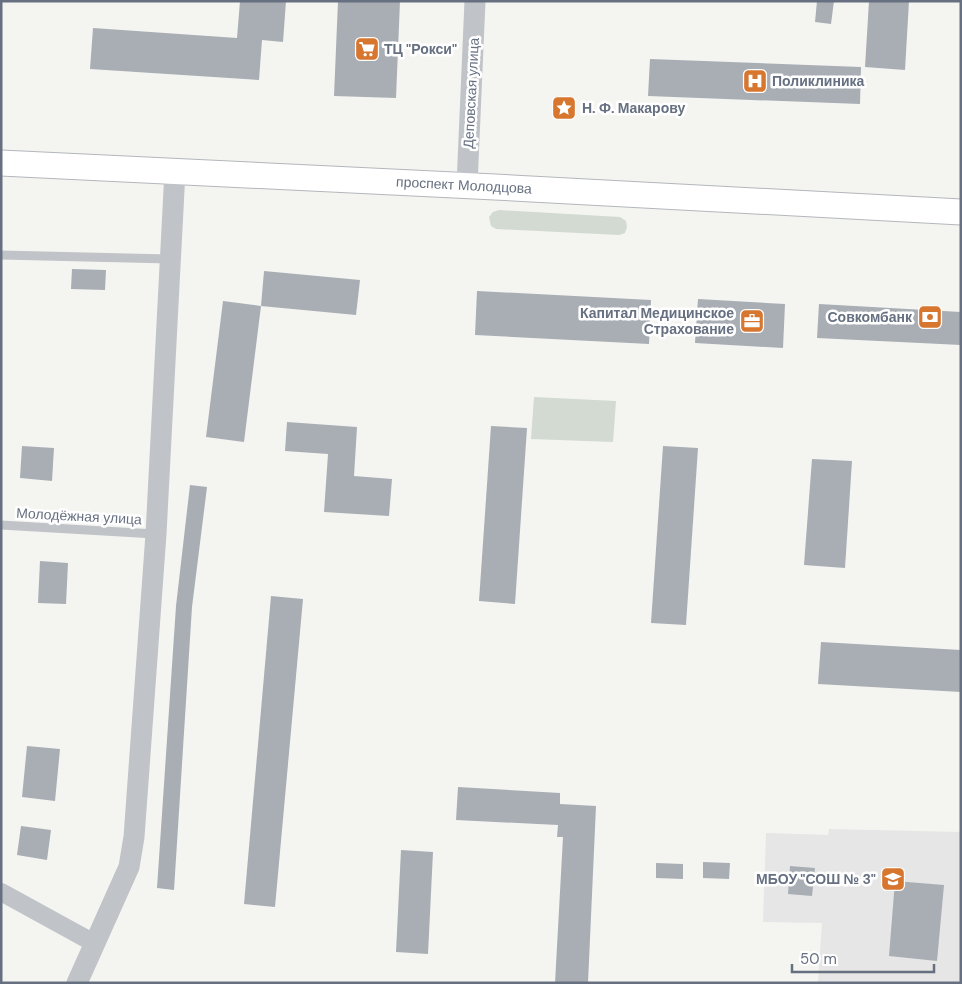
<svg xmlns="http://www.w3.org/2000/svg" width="962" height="984" font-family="'DM Sans',sans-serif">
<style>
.built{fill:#e5e6e5}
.green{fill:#d3dad1}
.building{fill:#a9aeb5}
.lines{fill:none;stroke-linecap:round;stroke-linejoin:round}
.secondary-casing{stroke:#b3b6bb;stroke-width:27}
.service{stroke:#c0c3c7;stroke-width:9}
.minor{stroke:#c0c3c7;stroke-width:18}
.tertiary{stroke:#c0c3c7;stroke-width:21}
.secondary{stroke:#fff;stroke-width:25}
.labels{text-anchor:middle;stroke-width:5;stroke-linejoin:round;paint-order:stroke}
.poi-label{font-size:14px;font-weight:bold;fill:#667081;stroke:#fff;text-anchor:start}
.street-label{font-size:14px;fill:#667081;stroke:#fff}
</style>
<rect width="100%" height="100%" fill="#f4f5f1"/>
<path class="built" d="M829,829L961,832V983H818L822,923L763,922L766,833L828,835Z"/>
<g class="green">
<path d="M499,210L620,217L626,221L627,227L625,233L619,235L496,229L491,226L489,217L493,212Z"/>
<path d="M534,397L616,401L613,442L531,439Z"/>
</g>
<g class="building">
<path d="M240,1H286L283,42L262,40L259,80L90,69L93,28L237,38Z"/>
<path d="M338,1H400L396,98L334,96Z"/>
<path d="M817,1H834L831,24L815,22Z"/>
<path d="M869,1H909L905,70L865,67Z"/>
<path d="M650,59L861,67L860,104L648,96Z"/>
<path d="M72,269L106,270L105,290L71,289Z"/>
<path d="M264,271L360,280L356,315L261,306Z"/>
<path d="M477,291L651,300L649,344L475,335Z"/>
<path d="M698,299L785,304L783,348L695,343Z"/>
<path d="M223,301L261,306L244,442L206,437Z"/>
<path d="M819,304L961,312V345L817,338Z"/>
<path d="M287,422L357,427L354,476L392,479L389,516L324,512L328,454L285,451Z"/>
<path d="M491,426L527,428L515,604L479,601Z"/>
<path d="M22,446L54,448L52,481L20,478Z"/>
<path d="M663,446L698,448L686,625L651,623Z"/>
<path d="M812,459L852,461L845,568L804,565Z"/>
<path d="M190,485L207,487L192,607L174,890L157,888L176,606Z"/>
<path d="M40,561L68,563L66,604L38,603Z"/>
<path d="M271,596L303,599L275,907L244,904Z"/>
<path d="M821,642L961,650V692L818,684Z"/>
<path d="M27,746L60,749L55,801L22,797Z"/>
<path d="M458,787L560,793V804L596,806L588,983H555L563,837H557L558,825L456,820Z"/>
<path d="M21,826L51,830L47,860L17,855Z"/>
<path d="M401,850L433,852L428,954L396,952Z"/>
<path d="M703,862L730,863L729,879L703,878Z"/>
<path d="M656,863L683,864V879L656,878Z"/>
<path d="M790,866L815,868L812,896L788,894Z"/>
<path d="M895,881L944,885L937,961L889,956Z"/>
</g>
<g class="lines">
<defs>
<path id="secondary" d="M1,163L495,187L961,212"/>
</defs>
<use href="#secondary" class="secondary-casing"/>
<g class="service">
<path d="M1,255L170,259"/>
<path d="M1,525L155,534"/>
</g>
<path class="minor" d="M1,892L94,943"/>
<g class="tertiary">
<path d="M467,185L475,1"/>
<path d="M77,983L129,867L134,837L156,534L175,171"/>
</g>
<use href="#secondary" class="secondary"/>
</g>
<defs>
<symbol id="supermarket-square" viewBox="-11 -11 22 22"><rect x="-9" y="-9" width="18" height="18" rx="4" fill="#d7762f" stroke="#fff"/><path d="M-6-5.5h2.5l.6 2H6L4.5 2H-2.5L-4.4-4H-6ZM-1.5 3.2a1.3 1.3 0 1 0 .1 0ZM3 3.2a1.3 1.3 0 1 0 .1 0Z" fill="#fff"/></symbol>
<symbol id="hospital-square" viewBox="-11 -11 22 22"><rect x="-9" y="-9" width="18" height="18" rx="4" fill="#d7762f" stroke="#fff"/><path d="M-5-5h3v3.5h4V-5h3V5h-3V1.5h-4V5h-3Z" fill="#fff"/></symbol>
<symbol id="sight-square" viewBox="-11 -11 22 22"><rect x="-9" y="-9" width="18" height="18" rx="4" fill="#d7762f" stroke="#fff"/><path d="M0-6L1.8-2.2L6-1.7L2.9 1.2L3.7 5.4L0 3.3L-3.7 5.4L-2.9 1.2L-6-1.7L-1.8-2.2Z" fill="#fff"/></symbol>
<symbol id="bank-square" viewBox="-11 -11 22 22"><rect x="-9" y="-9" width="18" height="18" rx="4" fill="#d7762f" stroke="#fff"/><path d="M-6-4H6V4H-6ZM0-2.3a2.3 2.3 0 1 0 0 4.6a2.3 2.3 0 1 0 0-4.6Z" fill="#fff"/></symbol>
<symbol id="office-square" viewBox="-11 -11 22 22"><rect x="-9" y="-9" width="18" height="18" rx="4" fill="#d7762f" stroke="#fff"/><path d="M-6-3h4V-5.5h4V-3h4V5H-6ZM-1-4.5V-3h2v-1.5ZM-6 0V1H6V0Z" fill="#fff"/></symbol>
<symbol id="school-square" viewBox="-11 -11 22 22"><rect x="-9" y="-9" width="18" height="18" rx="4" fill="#d7762f" stroke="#fff"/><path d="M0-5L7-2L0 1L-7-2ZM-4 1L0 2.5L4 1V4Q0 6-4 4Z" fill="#fff"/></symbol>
</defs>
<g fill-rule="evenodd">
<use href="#supermarket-square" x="353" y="35" width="28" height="28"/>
<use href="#hospital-square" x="741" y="67" width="28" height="28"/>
<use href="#sight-square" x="550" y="94" width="28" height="28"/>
<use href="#bank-square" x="916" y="303" width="28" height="28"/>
<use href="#office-square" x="738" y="307" width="28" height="28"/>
<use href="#school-square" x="879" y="865" width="28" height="28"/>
</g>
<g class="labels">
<g class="poi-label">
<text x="384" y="54">ТЦ "Рокси"</text>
<text x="772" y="86">Поликлиника</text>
<text x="582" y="113">Н. Ф. Макарову</text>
<text x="734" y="318" text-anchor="end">Капитал Медицинское<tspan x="734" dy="16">Страхование</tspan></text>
<text x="912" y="322" text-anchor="end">Совкомбанк</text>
<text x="876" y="884" text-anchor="end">МБОУ "СОШ № 3"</text>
</g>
<g class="street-label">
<text transform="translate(471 93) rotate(-87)" y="5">Деповская улица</text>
<text transform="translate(464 185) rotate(3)" y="5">проспект Молодцова</text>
<text transform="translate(79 516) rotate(3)" y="5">Молодёжная улица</text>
</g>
</g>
<rect width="962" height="984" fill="none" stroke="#667081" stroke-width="5"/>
<path d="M792 964v8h142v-8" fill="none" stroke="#667081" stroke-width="2.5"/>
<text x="800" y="964" font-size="15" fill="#667081" stroke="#ffffff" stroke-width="4" paint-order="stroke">50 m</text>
</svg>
